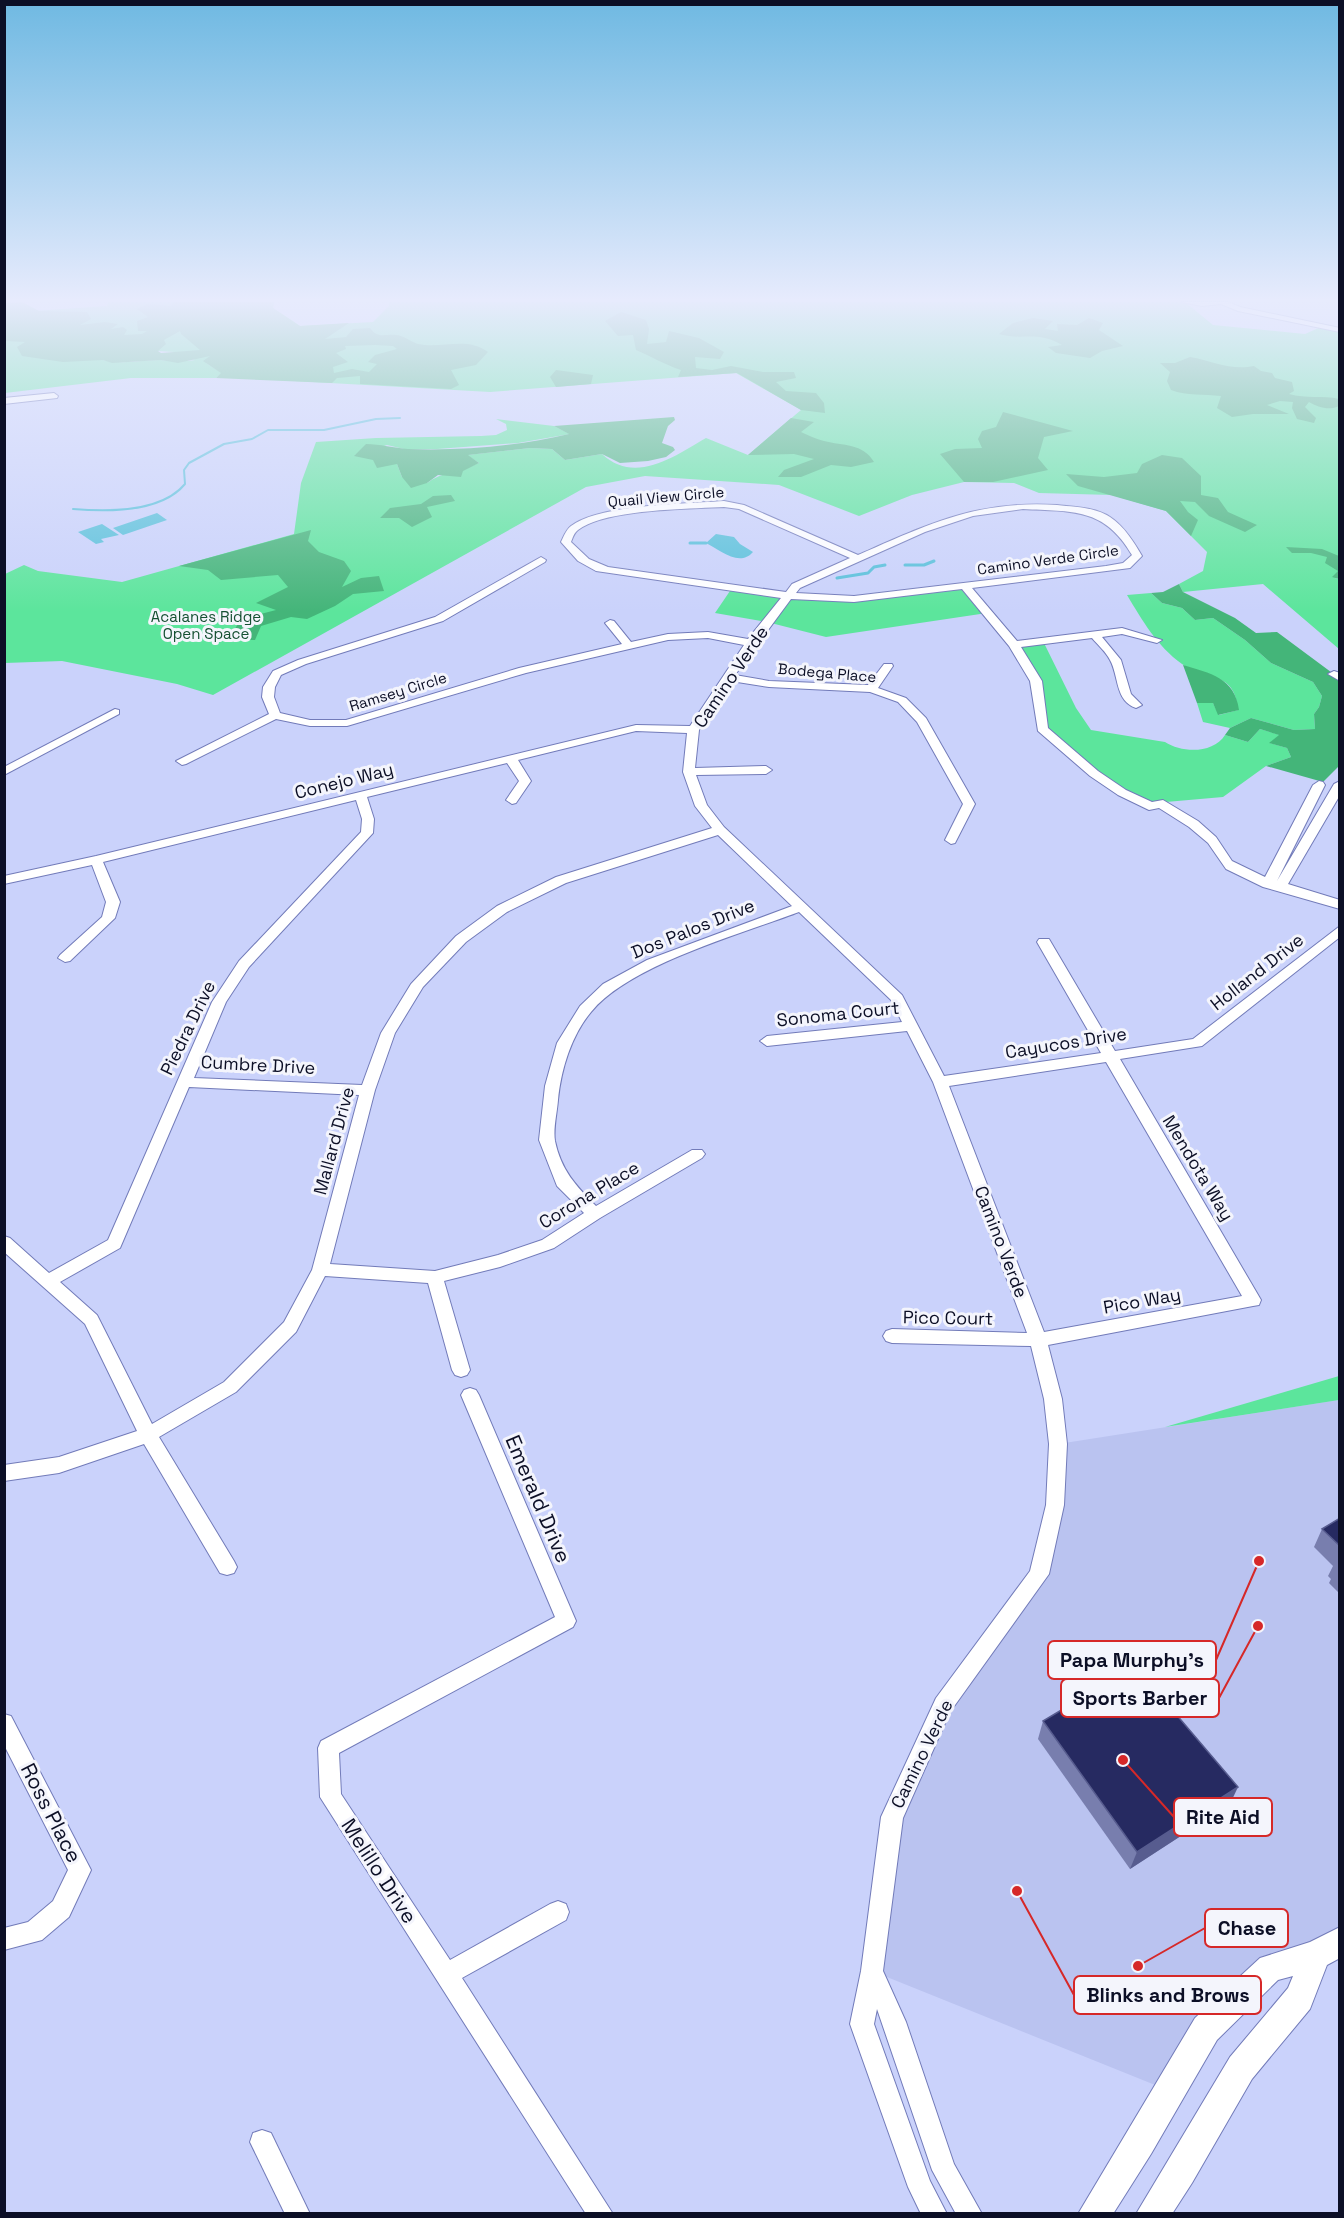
<svg xmlns="http://www.w3.org/2000/svg" width="1344" height="2218" font-family="'Space Grotesk',sans-serif">
<style>
.built{fill:#bac3f0}
.green{fill:#5ce59c;fill-rule:evenodd}
.forest{fill:#44b579;fill-rule:evenodd}
.water{fill:#59c0da}
.lines{fill:none;stroke-linecap:round;stroke-linejoin:round}
.stream-far1{stroke:#59c0da;stroke-width:2}
.stream{stroke:#59c0da;stroke-width:3}
.minor-casing{stroke:#727bb9;stroke-width:2}
.major-casing{stroke:#727bb9;stroke-width:2}
.minor{fill:#fff;fill-rule:evenodd}
.major{fill:#fff;fill-rule:evenodd}
.wall{fill:#787eae}
.shaded-wall{fill:#575c8f}
.building{fill:#262a61;stroke:#575c8f;stroke-width:1.5}
.labels{text-anchor:middle;stroke-width:6;stroke-linejoin:round;paint-order:stroke}
.far-street-label{font-size:15px;fill:#0c0f26;stroke:#f4f5fc}
.far-park-label{font-size:15px;fill:#155032;stroke:#f4f5fc}
.street-label{font-size:18px;fill:#0c0f26;stroke:#f4f5fc}
.near-street-label{font-size:21px;fill:#0c0f26;stroke:#f4f5fc}
.leader{fill:none;stroke:#d62828;stroke-width:2}
.callout-dot{fill:#d62828;stroke:#f4f5fc;stroke-width:2}
.callout{fill:#f4f5fc;stroke:#d62828;stroke-width:2}
.callout-label{font-size:20px;text-anchor:middle;font-weight:bold;fill:#0c0f26}
</style>
<rect width="100%" height="100%" fill="#cad2fb"/>
<path class="built" d="M1339,1400V1941L1270,1968L1170,2091L872,1971L892,1817L943,1705L1039,1574L1058,1444Z"/>
<g class="green">
<path d="M108,302H274L273,308L300,326L373,322L389,306V302H1185L1213,325L1305,334L1323,326L1339,330L1340,576L1335,578L1339,579V649L1263,584L1183,592L1179,584L1203,571L1207,552L1166,511L1112,495L1039,493L1014,483L964,482L912,495L859,516L779,485L645,476L586,487L213,695L177,684L62,661L5,663V574L24,565L38,571L122,582L294,534L301,483L316,442L376,438L481,436L496,435L507,430L506,424L496,419L554,426L570,434L518,443L437,449H404L387,445L355,455L397,464L402,477L427,483C442,472 461,471 479,463L467,455L530,448L552,449L565,460L602,454C635,485 675,456 706,438L748,455L801,410L736,373L490,392L259,379L206,363L222,373L216,378H131L5,393V313L107,306ZM158,351L174,352L195,360C183,362 174,361 161,360C142,360 122,365 103,360Z"/>
<path d="M965,586L987,613L826,637L767,622L715,613L732,588L824,600Z"/>
<path d="M1151,593L1162,603L1182,608L1195,620L1213,618L1245,640L1271,663L1313,682L1322,696L1319,707L1314,714L1315,729L1294,730L1251,718L1230,728L1203,722L1197,703H1213L1219,715L1238,710C1235,670 1206,681 1182,664C1157,646 1142,620 1127,595Z"/>
<path d="M1043,641L1076,708L1091,730L1165,742C1182,753 1213,754 1225,735L1248,742L1260,729L1280,735L1270,743L1287,748L1291,757L1266,766L1223,797L1143,804L1106,784L1042,729L1036,681L1014,645Z"/>
<path d="M1339,1376V1400L1165,1427Z"/>
</g>
<g class="forest">
<path d="M22,302L39,311L87,312L91,319L80,325L105,322L118,324L111,329L123,327L127,330L124,335L142,334L147,331H138L137,321L148,317L137,309L148,304L171,306L174,302H274L273,308L300,326L349,323L325,339L346,337L353,329L370,328C378,339 384,334 396,335C403,335 411,342 418,344C442,349 467,336 488,352L476,365L451,370L459,385L451,389L360,384V376L337,378L332,383L216,378L221,373L203,361L210,356L178,363L161,360L112,363L103,360L63,362L22,356L17,347L25,342L5,341V303ZM180,331L181,334L200,350L161,353L158,351L166,344L164,340ZM375,345L393,346L397,349L375,355L368,362L377,364L369,372L352,369L334,373L333,367L348,362L336,353L346,349L345,346Z"/>
<path d="M621,312L646,320L649,329L647,344L666,342L669,331L699,338L724,352L720,359L695,357L696,368L712,370L731,366L763,372H794L796,378L776,382L786,391L816,393L824,403L825,413L801,410L737,373L678,377L681,370C665,365 651,356 636,350L633,335L618,336L605,321Z"/>
<path d="M1033,318L1053,321L1045,329L1058,331L1057,324L1077,325L1089,318L1103,323L1099,330L1123,346L1102,351L1090,358L1056,353L1048,347L1062,345C1037,330 1022,341 999,334L1013,323Z"/>
<path d="M1190,357C1213,361 1231,371 1254,366L1261,371L1272,373L1275,378L1292,382L1294,391L1289,394C1306,399 1323,395 1339,399V406C1329,411 1318,407 1309,402L1305,407L1316,418L1314,423L1297,419L1292,408L1293,402L1280,401L1267,405L1289,414H1253L1232,417L1217,408L1221,396C1204,394 1187,396 1171,390L1167,381L1170,372L1160,363H1175Z"/>
<path d="M556,370L593,375L591,384L556,387L550,377Z"/>
<path d="M1003,412L1073,431L1044,437L1038,458L1048,470L993,482H964L940,454L955,449L982,448L978,439L982,431L996,427Z"/>
<path d="M674,417L675,420L668,426L662,443L673,447L675,450L666,457L648,461L620,463L602,454L565,460L552,449L530,448L468,455L479,463L463,471L461,477L438,475L427,483L411,488L402,477L397,464L377,468L373,460L354,456L366,444C380,444 394,448 408,449C461,451 518,446 569,434L554,426Z"/>
<path d="M791,418L814,422L801,432C808,435 816,439 824,441C843,446 863,443 874,462L851,467L831,465L801,477H778L784,470L814,459L794,454L748,455Z"/>
<path d="M1162,455L1182,458L1201,476V495L1218,498L1228,512L1257,525L1245,532L1209,516L1195,502L1180,501L1188,512L1198,520L1191,536L1166,511L1078,486L1066,474L1104,477L1137,473L1142,464Z"/>
<path d="M451,495L455,501L427,507L432,517L412,527L399,518H380L390,508L421,504L433,496Z"/>
<path d="M311,530L308,541L319,552L344,561L351,571L342,587L361,578L379,576L384,591L353,594L335,606L307,619L291,617L261,626L255,640H228L241,619L276,610L256,603L288,587L278,575L221,580L208,570L179,566Z"/>
<path d="M1286,547L1322,549L1339,556V579L1332,577L1338,571L1325,563L1327,557L1311,553H1292Z"/>
<path d="M1179,584L1183,592L1235,618L1256,633L1277,632L1339,678V766L1323,782L1266,766L1291,757L1287,748L1269,743L1279,735L1260,729L1248,742L1225,735L1230,728L1251,718L1294,730L1315,729L1314,714L1319,707L1322,696L1313,682L1271,663L1245,640L1213,618L1195,620L1182,608L1162,603L1151,593L1163,592Z"/>
<path d="M1183,665C1210,673 1235,678 1239,710L1218,715L1213,703H1197Z"/>
</g>
<g class="water">
<path d="M157,513L167,520L123,535L113,528Z"/>
<path d="M102,524L119,535L101,539L104,542L96,544L78,532Z"/>
<path d="M716,534L734,537L740,544L753,552C739,568 719,549 706,543Z"/>
</g>
<g class="lines">
<path class="stream-far1" d="M73,509C108,512 161,513 185,484L184,470L189,463L224,444L252,439L268,430H324L376,419L400,418"/>
<g class="stream">
<path d="M690,543H706"/>
<path d="M905,565H924L934,561"/>
<path d="M837,578L868,573L874,567L885,565"/>
</g>
<defs>
<g id="minor">
<path d="M1181,302H1228L1240,307L1340,328V332L1238,311L1221,304L1202,306Z"/>
<path d="M54,393L58,396L57,398L4,404V398Z"/>
<path d="M724,501L744,505L858,555C929,524 977,500 1057,505C1074,507 1095,507 1110,517C1124,526 1134,542 1142,556L1130,568L972,588L1017,641L1122,628L1162,640L1157,643L1122,634L1102,637L1121,660L1131,694L1142,705L1136,708C1115,701 1119,676 1110,660C1106,652 1098,645 1092,638L1021,647L1042,681L1048,728L1098,771L1126,790L1152,802L1163,800L1198,821L1216,837L1232,861L1265,877L1313,785L1319,781L1323,782L1325,785L1277,881L1334,784L1340,781V795L1288,884L1340,900V909L1263,887L1226,869L1208,843L1189,827L1159,808L1149,810L1118,795L1090,776L1038,731L1030,681L1009,646L962,589L854,602L791,599L735,675L769,681L868,685L884,664H892L893,666L878,688L906,698L926,718L975,804L955,843L951,844L945,840L963,804L917,722L898,702L870,692L769,687L731,681L699,730L695,768L766,766L772,770L766,774L696,775L707,805L724,827L902,995L944,1076L1101,1053L1037,942L1039,939H1049L1115,1051L1193,1039L1340,926V937L1202,1046L1120,1059L1261,1300L1259,1305L1253,1306L1048,1345L1062,1399L1067,1444L1064,1505L1049,1574L950,1712L903,1818L883,1971L906,2022L954,2164L982,2214H956L932,2170L877,2009L874,2024L930,2181L947,2214H921L908,2187L850,2024L861,1971L881,1817L936,1698L1030,1571L1046,1505L1049,1444L1044,1399L1031,1346L892,1343L886,1341L883,1336L886,1331L892,1329L1027,1333L933,1082L907,1031L767,1046L760,1041L767,1036L902,1022L891,1000L799,912C741,934 629,965 591,1012C571,1036 561,1070 558,1100C557,1113 553,1129 555,1141C561,1170 576,1186 596,1206L692,1150H702L705,1154L702,1158L600,1218L554,1248L500,1267L444,1281L470,1370L467,1375L461,1377L455,1375L452,1370L428,1283L325,1276L296,1332L236,1392L159,1437L234,1561L237,1567L234,1573L227,1575L220,1573L144,1444L59,1473L4,1481V1465L59,1457L137,1431L85,1324L4,1252V1236L10,1238L49,1273L108,1240L212,1002L239,961L361,832L362,819L356,800L103,862L120,902L115,918L70,961L65,962L58,958L60,955L102,917L106,902L92,865L4,884V876L96,856L636,725L690,726L744,645L708,638L668,640L526,673L347,726H310L276,719L186,764L182,765L176,761L269,714L262,697L263,687L273,671L298,660L435,617L541,557L546,560L545,562L443,621L306,664L281,675L275,687L274,697L280,713L310,720H346L519,668L622,644L605,623L610,620L614,621L631,642L668,634L708,632L748,639L781,598L596,571L578,561L561,542C564,536 566,530 571,526C600,504 686,504 724,501ZM724,507L739,509L850,558L792,584L786,592L608,567L589,559L571,542C573,537 574,533 578,530C605,509 689,509 724,507ZM1023,509C1073,512 1104,507 1132,555L1123,563L1106,566L854,596L796,593L800,588L925,532L973,516ZM636,731L687,733L683,772L695,806L712,828L556,877L497,906L456,936L411,984L381,1033L362,1085L194,1078L226,1002L249,967L373,833L374,819L367,797L507,763L519,781L506,800L512,804L516,803L531,781L518,760ZM718,835L792,906L647,960L603,984L580,1006L557,1043L545,1086L539,1140L557,1186L584,1213L542,1240L498,1255L435,1271L330,1264L375,1090L395,1033L423,987L466,942L507,912L566,883ZM1106,1062L1242,1296L1044,1332L949,1086ZM189,1087L359,1095L312,1270L284,1322L224,1382L152,1424L97,1315L60,1282L120,1248Z"/>
<path d="M1334,671L1340,673V681L1328,674Z"/>
<path d="M115,709L119,710V714L4,775V767Z"/>
<path d="M470,1388L476,1390L479,1395L576,1621L573,1627L339,1753L341,1794L450,1960L550,1904L558,1901L566,1904L569,1912L566,1920L462,1978L613,2214H586L320,1797L318,1748L321,1741L555,1617L461,1395L464,1390Z"/>
<path d="M4,1714L11,1716L91,1870L69,1917L42,1940L4,1950V1928L28,1922L53,1901L68,1870L4,1745Z"/>
<path d="M262,2130L271,2133L310,2214H285L250,2142L253,2133Z"/>
</g>
<path id="major" d="M1340,1927V1958L1327,1965L1310,2009L1252,2079L1192,2183L1172,2214H1136L1230,2057L1288,1988L1293,1976L1278,1980L1217,2040L1151,2154L1113,2214H1078L1195,2018L1260,1958L1310,1942Z"/>
</defs>
<use href="#minor" class="minor-casing"/>
<use href="#major" class="major-casing"/>
<use href="#minor" class="minor"/>
<use href="#major" class="major"/>
</g>
<g class="wall">
<path d="M1340,1518V1594L1329,1583L1331,1579L1328,1576L1333,1566L1314,1547L1322,1529Z"/>
<path d="M1043,1721L1230,1804L1130,1869L1038,1739Z"/>
</g>
<path class="shaded-wall" d="M1238,1787L1230,1804L1130,1869L1137,1852Z"/>
<g class="building">
<path d="M1340,1518V1546L1322,1529Z"/>
<path d="M1135,1666L1238,1787L1137,1852L1043,1721Z"/>
</g>
<linearGradient id="sky" x2="0" y2="1"><stop stop-color="#6fb9e2"/><stop offset="0.49" stop-color="#e7ebfd"/><stop offset="1" stop-color="#e7ebfd" stop-opacity="0"/></linearGradient>
<rect width="1344" height="612" fill="url(#sky)"/>
<g class="labels">
<g class="far-street-label">
<text transform="translate(666 497) rotate(-5)" y="5">Quail View Circle</text>
<text transform="translate(1048 560) rotate(-8)" y="5">Camino Verde Circle</text>
<text transform="translate(827 673) rotate(5)" y="5">Bodega Place</text>
<text transform="translate(398 692) rotate(-17)" y="5">Ramsey Circle</text>
</g>
<g class="far-park-label">
<text x="206" y="622">Acalanes Ridge<tspan x="206" dy="17">Open Space</tspan></text>
</g>
<g class="street-label">
<text transform="translate(731 677) rotate(-56)" y="6">Camino Verde</text>
<text transform="translate(344 781) rotate(-14)" y="6">Conejo Way</text>
<text transform="translate(693 929) rotate(-22)" y="6">Dos Palos Drive</text>
<text transform="translate(1257 972) rotate(-38)" y="6">Holland Drive</text>
<text transform="translate(838 1014) rotate(-6)" y="6">Sonoma Court</text>
<text transform="translate(188 1028) rotate(-64)" y="6">Piedra Drive</text>
<text transform="translate(1066 1043) rotate(-9)" y="6">Cayucos Drive</text>
<text transform="translate(258 1065) rotate(3)" y="6">Cumbre Drive</text>
<text transform="translate(334 1141) rotate(-75)" y="6">Mallard Drive</text>
<text transform="translate(1198 1168) rotate(59)" y="6">Mendota Way</text>
<text transform="translate(589 1195) rotate(-31)" y="6">Corona Place</text>
<text transform="translate(1001 1242) rotate(69)" y="6">Camino Verde</text>
<text transform="translate(1142 1301) rotate(-10)" y="6">Pico Way</text>
<text transform="translate(948 1318) rotate(1)" y="6">Pico Court</text>
<text transform="translate(922 1754) rotate(-64)" y="6">Camino Verde</text>
</g>
<g class="near-street-label">
<text transform="translate(538 1499) rotate(67)" y="7">Emerald Drive</text>
<text transform="translate(51 1813) rotate(63)" y="7">Ross Place</text>
<text transform="translate(379 1871) rotate(57)" y="7">Melillo Drive</text>
</g>
</g>
<path class="leader" d="M1259 1561L1216 1660M1258 1626L1219 1698M1123 1760L1174 1817M1138 1966L1205 1928M1017 1891L1074 1995"/>
<g class="callout-dot">
<circle cx="1259" cy="1561" r="6"/>
<circle cx="1258" cy="1626" r="6"/>
<circle cx="1123" cy="1760" r="6"/>
<circle cx="1138" cy="1966" r="6"/>
<circle cx="1017" cy="1891" r="6"/>
</g>
<g class="callout">
<rect x="1048" y="1641" width="168" height="38" rx="6"/>
<rect x="1061" y="1679" width="158" height="38" rx="6"/>
<rect x="1174" y="1798" width="98" height="38" rx="6"/>
<rect x="1205" y="1909" width="83" height="38" rx="6"/>
<rect x="1074" y="1976" width="187" height="38" rx="6"/>
</g>
<g class="callout-label">
<text x="1132" y="1667">Papa Murphy's</text>
<text x="1140" y="1705">Sports Barber</text>
<text x="1223" y="1824">Rite Aid</text>
<text x="1247" y="1935">Chase</text>
<text x="1168" y="2002">Blinks and Brows</text>
</g>
<rect width="1344" height="2218" fill="none" stroke="#0c0f26" stroke-width="12"/>
</svg>
